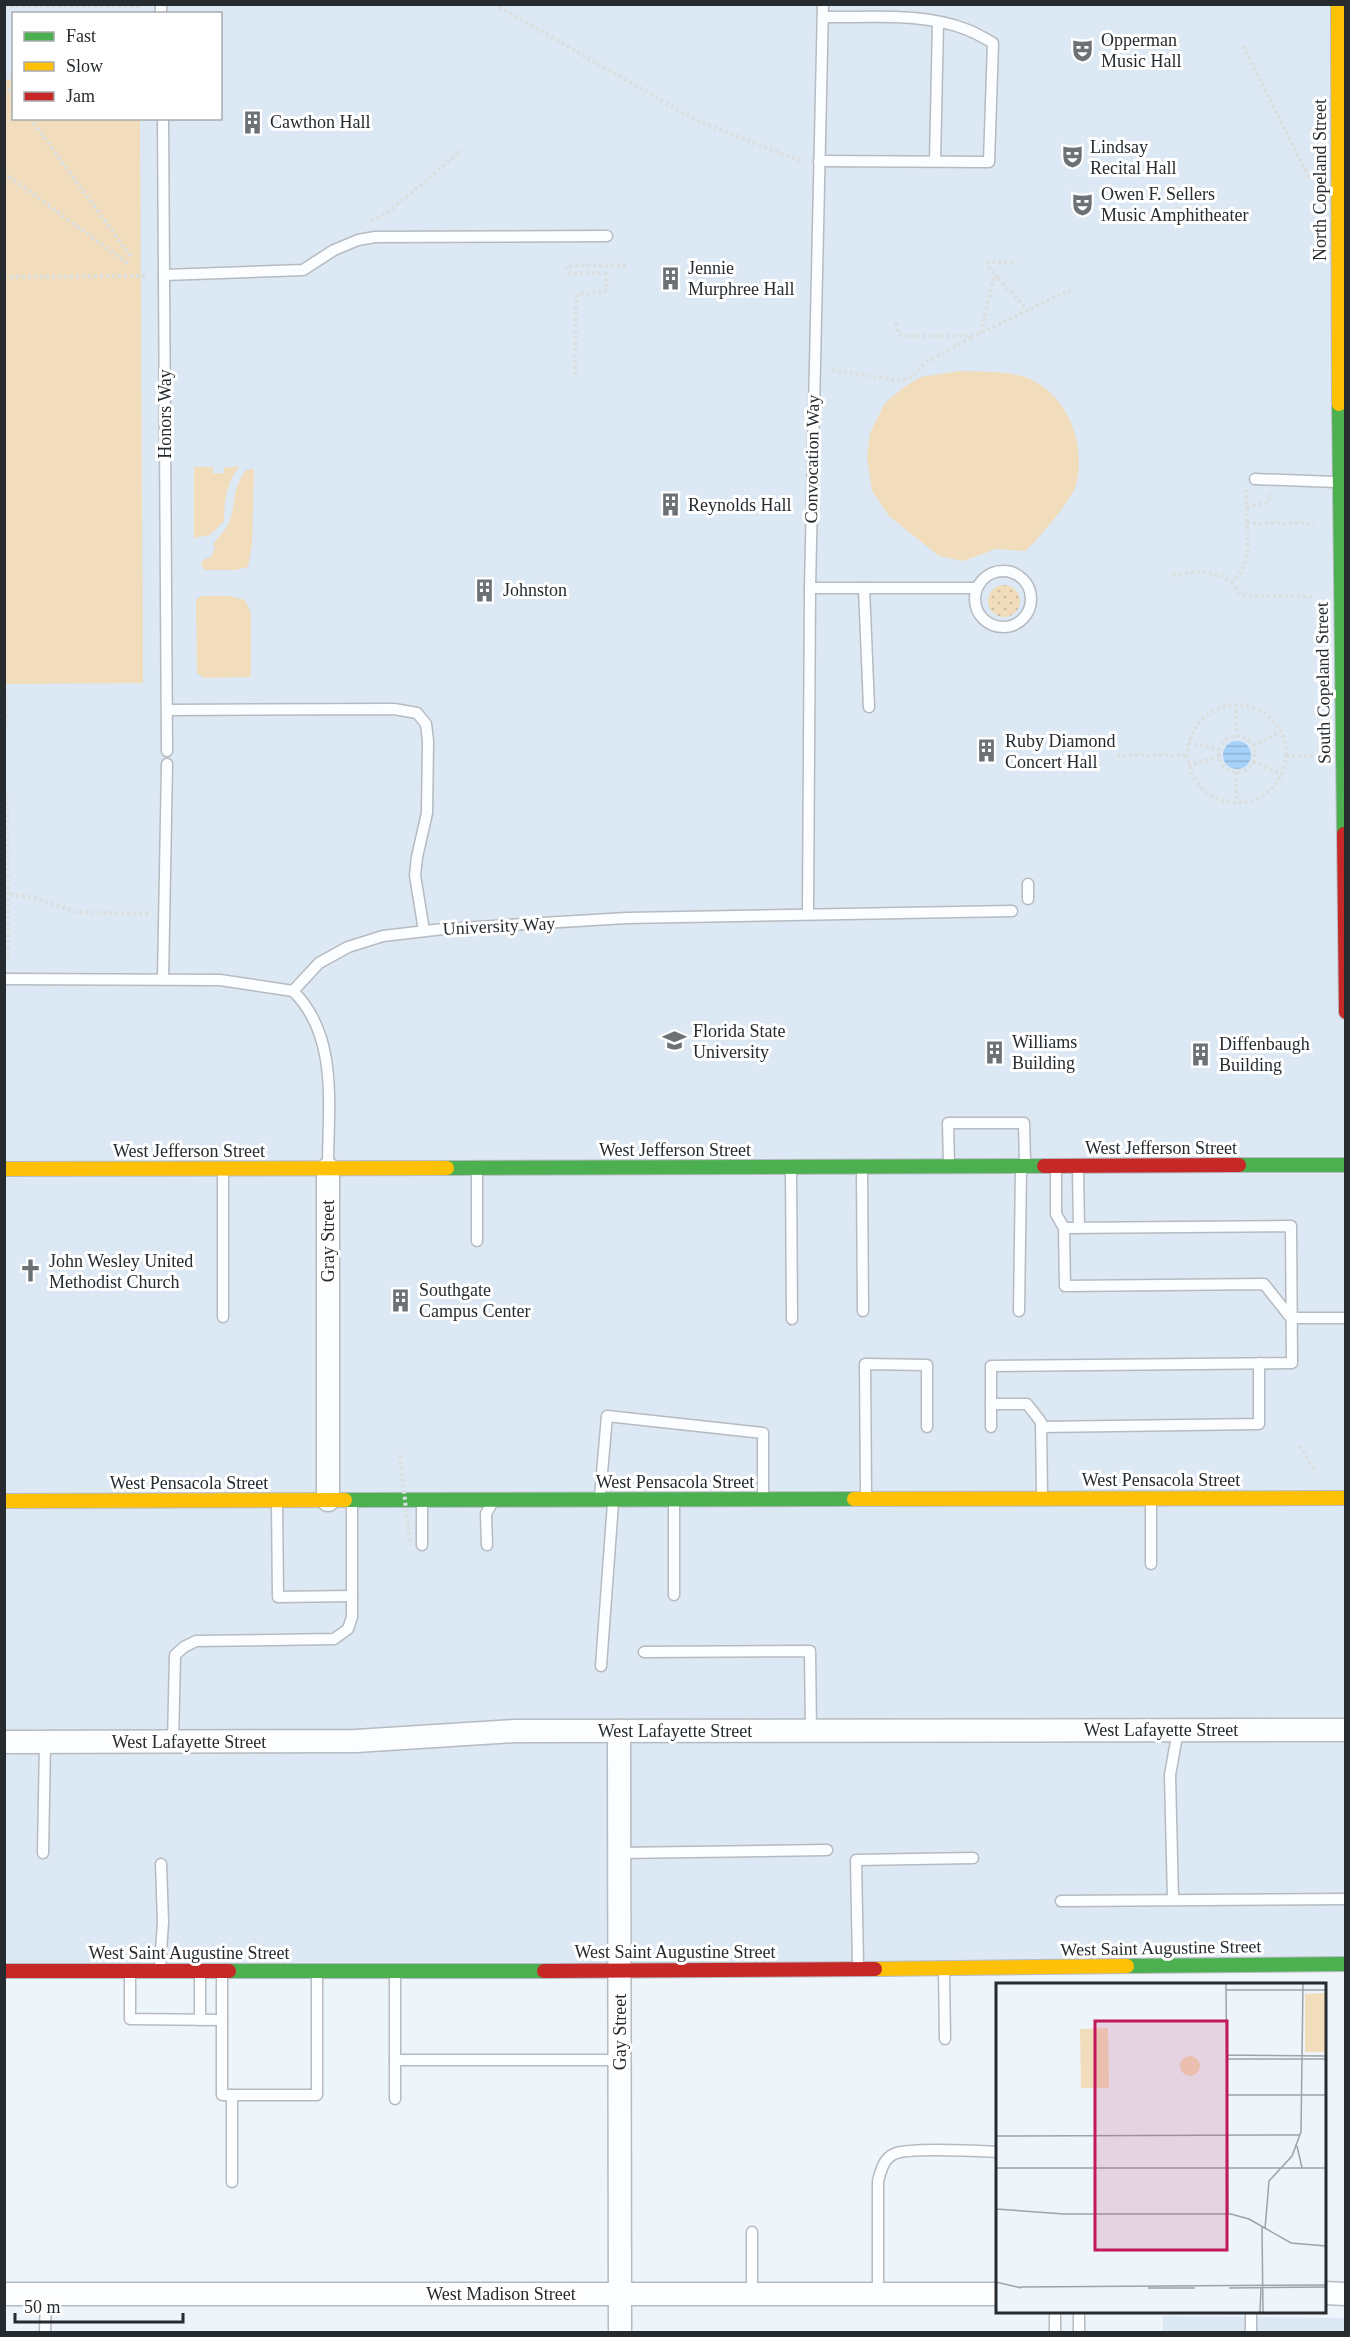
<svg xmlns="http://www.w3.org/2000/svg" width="1350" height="2337" font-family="Georgia,serif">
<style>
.built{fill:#dce8f4;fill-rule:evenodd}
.grass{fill:#f1dcbc}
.garden{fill:url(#garden-dots)}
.water{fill:url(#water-rules)}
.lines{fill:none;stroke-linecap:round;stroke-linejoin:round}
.lane-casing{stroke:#b5bbc0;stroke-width:13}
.street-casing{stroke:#b5bbc0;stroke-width:25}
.fast-casing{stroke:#b5bbc0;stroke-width:16}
.slow-casing{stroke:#b5bbc0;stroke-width:16}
.jam-casing{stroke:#b5bbc0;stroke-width:16}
.path{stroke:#dcdfe0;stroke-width:4;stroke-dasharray:3 3;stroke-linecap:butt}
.lane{stroke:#fcfdfe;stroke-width:10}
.street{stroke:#fcfdfe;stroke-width:22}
.fast{stroke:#4caf50;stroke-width:14}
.slow{stroke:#ffc107;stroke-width:14}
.jam{stroke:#c62828;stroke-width:14}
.path-bridge{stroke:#dcdfe0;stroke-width:4;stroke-dasharray:3 3;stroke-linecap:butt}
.labels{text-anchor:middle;stroke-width:6;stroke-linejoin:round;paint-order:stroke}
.poi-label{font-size:18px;fill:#262b2f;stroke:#fff;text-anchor:start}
.street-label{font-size:18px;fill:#262b2f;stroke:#fff}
.inset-road{fill:none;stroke:#9da4a9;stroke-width:1.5}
.view{fill:#c2185b;fill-opacity:0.15;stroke:#c2185b;stroke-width:3}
.inset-edge{fill:none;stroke:#262b2f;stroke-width:3}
</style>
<defs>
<pattern id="garden-dots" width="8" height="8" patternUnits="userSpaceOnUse" patternTransform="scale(1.5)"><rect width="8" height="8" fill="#f1dcbc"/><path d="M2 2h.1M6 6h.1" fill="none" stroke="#cebda2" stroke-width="1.8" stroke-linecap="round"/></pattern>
<pattern id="water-rules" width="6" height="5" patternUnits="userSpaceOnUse" patternTransform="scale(1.5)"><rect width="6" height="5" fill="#a6d2f9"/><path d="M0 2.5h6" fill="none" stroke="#8fb4d6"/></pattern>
</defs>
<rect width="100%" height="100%" fill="#edf4fa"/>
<g class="built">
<path d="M5,5H1345V1964L5,1971ZM14,14H220V118H14Z"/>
<path d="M1163,2316L1345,2318V2332H1163Z"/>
</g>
<g class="grass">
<path d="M4,80H13L14,118L140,119L143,683L5,684Z"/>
<path d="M960,371C983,372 1012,370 1034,381C1070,400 1086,447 1076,485C1073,498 1036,542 1025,551L996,549L963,561L939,556L889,516L872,491L867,457L870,433L885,403L904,387L921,377Z"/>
<path d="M239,466C227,483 224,501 224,521L210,535L194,538V467H213V474L224,473V468Z"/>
<path d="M252,469L254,470L252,544L248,567L235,570H205L201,565L203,560L212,556L215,547L213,544C219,536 227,529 230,520C237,498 231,492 246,470Z"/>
<path d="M201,596H229L245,600L251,613V677L204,678L197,673L196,600Z"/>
</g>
<circle class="garden" cx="1004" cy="601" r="16"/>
<circle class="water" cx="1237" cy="755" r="14"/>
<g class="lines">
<defs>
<g id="lane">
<path d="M161,4V14"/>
<path d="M163,118L167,751"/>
<path d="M819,161L989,162L993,43C984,38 976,33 968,30C923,12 870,18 823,17"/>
<path d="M935,161L938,23"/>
<path d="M164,275L303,270L334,250L358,240L375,237L607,236"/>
<path d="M1255,479L1336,482"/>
<circle cx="1003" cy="599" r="28"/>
<path d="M810,588H977"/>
<path d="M864,588L869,707"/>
<path d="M168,710L394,709L417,713L426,724L428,741L427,813L417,857L415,875L424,931"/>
<path d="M1028,884V899"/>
<path d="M808,913L810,588L823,4"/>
<path d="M4,979L220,980L293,991"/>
<path d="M163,979L167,764"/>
<path d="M293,991L319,963L348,947L383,936L443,929L627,918L1012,911"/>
<path d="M293,991C339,1036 328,1107 328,1166"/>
<path d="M949,1164L948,1123H1024L1025,1162"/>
<path d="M477,1169V1241"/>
<path d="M1078,1169L1079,1228"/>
<path d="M223,1170V1317"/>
<path d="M791,1170L792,1319"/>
<path d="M862,1170L863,1311"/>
<path d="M1056,1170V1214L1064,1228L1065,1286L1264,1284L1291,1318H1346"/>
<path d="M1019,1311L1021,1170"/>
<path d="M991,1404H1027L1041,1422L1042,1495"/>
<path d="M991,1427V1366L1292,1363L1291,1226L1064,1228"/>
<path d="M1041,1427L1259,1424V1363"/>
<path d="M600,1496L607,1416L763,1433V1497"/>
<path d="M866,1496L865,1364L927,1365V1427"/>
<path d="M1151,1502V1564"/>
<path d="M422,1503V1545"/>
<path d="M674,1503V1595"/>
<path d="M277,1504L278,1597L352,1596"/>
<path d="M487,1545L486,1514L492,1503"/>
<path d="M644,1652L810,1651L811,1731"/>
<path d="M601,1666L613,1503"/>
<path d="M173,1742L175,1655L184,1647L196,1641L334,1639L348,1629L352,1617V1504"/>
<path d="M43,1853L45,1742"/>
<path d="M619,1853L827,1850"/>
<path d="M1173,1899L1170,1775L1178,1730"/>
<path d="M1061,1901L1346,1899"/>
<path d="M858,1965L856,1860L973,1858"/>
<path d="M160,1968L163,1922L161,1864"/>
<path d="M944,1971L945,2039"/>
<path d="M200,1974V2020"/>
<path d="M222,1974V2095H317V1973"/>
<path d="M395,1974V2099"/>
<path d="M130,1975V2019L222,2020"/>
<path d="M395,2060H620"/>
<path d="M232,2095V2182"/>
<path d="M752,2232V2294"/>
<path d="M878,2294V2181C881,2171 883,2159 894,2154C908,2147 978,2151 998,2152"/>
<path d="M1055,2312V2332"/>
<path d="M1079,2312V2332"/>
<path d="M1251,2312V2332"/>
<path d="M45,2332L46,2294"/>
</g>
<g id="street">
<path d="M328,1500V1169"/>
<path d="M619,1731L620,2332"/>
<path d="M4,1742L356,1741L515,1731L1346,1730"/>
<path d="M1324,2293L1346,2294"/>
<path d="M4,2294H998"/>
</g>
<g id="fast">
<path d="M1339,404L1344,834"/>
<path d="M1239,1165H1346"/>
<path d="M447,1168L1044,1166"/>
<path d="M345,1500L854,1499"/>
<path d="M1127,1966L1346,1964"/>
<path d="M229,1971H544"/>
</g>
<g id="slow">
<path d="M1338,4L1339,404"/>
<path d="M4,1169L447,1168"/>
<path d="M854,1499L1346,1498"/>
<path d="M4,1501L345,1500"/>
<path d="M875,1969L1127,1966"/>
</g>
<g id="jam">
<path d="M1344,834L1346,1012"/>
<path d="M1044,1166L1239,1165"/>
<path d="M4,1971H229"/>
<path d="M544,1971L875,1969"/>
</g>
</defs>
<use href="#lane" class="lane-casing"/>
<use href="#street" class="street-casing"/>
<use href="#fast" class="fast-casing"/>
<use href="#slow" class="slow-casing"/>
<use href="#jam" class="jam-casing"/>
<g class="path">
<path d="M494,4L685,114L705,124L801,161"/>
<path d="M4,6H142"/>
<path d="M1243,46L1310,179"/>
<path d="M4,75H14"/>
<path d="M4,84L14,96"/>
<path d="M30,118L132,258"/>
<path d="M4,173L130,265"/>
<path d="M371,220L386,214L462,150"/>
<path d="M4,277L148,276"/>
<path d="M998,278L988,266V262H1017"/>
<path d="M896,323L898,333L902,336H974L1070,290"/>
<path d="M981,333L993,280L998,278L1028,311"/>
<path d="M832,370L894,380L909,379L928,361L973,337"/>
<path d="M575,375L576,300L578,294L604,292L607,290L606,274L602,273H569L567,266L568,265L626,266"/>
<path d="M1247,507L1269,502L1270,493"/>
<path d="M1247,523H1315"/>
<path d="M1173,575C1190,572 1214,569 1229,581C1234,585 1238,591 1242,595L1314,597"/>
<path d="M1231,583L1242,571L1248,554L1246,490"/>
<path d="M5,691L6,727"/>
<path d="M1236,704L1237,737"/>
<circle cx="1237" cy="754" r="49"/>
<circle cx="1237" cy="754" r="18"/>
<path d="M1188,743L1219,749"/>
<path d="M1253,746L1281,731"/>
<path d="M1117,755H1187"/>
<path d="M1286,756H1319"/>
<path d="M1253,762L1282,774"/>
<path d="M1188,765L1219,757"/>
<path d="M1236,772L1237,803"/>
<path d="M7,796L8,959"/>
<path d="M4,894L32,897L76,912L150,914"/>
<path d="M1300,1446L1316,1473"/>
</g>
<use href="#lane" class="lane"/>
<use href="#street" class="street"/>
<use href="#fast" class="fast"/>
<use href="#slow" class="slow"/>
<use href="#jam" class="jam"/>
<path class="path-bridge" d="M400,1455L410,1545"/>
</g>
<defs>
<symbol id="theatre-bare" viewBox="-9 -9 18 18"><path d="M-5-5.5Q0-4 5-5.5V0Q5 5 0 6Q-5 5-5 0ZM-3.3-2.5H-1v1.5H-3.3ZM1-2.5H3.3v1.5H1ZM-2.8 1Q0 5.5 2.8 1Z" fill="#6c7176" stroke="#fff" stroke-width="2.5" paint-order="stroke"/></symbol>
<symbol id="building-bare" viewBox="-9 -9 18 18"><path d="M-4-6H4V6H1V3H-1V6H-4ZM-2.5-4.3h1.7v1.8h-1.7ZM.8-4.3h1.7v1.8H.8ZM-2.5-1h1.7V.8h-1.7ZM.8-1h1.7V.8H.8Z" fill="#6c7176" stroke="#fff" stroke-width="2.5" paint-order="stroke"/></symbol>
<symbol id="university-bare" viewBox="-9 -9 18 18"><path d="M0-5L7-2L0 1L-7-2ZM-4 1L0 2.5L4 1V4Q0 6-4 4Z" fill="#6c7176" stroke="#fff" stroke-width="2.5" paint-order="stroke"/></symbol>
<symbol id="church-bare" viewBox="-9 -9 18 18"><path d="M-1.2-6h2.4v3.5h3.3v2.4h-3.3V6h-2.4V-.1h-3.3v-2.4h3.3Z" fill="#6c7176" stroke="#fff" stroke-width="2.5" paint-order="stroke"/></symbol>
</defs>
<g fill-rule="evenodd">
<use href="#theatre-bare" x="1066" y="34" width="33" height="33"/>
<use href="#building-bare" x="236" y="106" width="33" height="33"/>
<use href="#theatre-bare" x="1056" y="140" width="33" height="33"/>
<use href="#theatre-bare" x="1066" y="188" width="33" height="33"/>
<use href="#building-bare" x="654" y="262" width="33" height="33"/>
<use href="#building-bare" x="654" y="488" width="33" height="33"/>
<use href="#building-bare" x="468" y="574" width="33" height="33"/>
<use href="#building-bare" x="970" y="734" width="33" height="33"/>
<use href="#university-bare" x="658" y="1024" width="33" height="33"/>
<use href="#building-bare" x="978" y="1036" width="33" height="33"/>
<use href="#building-bare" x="1184" y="1038" width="33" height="33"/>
<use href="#church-bare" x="14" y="1254" width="33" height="33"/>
<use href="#building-bare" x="384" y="1284" width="33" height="33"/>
</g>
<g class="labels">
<g class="poi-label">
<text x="1101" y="46">Opperman<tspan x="1101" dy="21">Music Hall</tspan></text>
<text x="270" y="128">Cawthon Hall</text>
<text x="1090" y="153">Lindsay<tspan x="1090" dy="21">Recital Hall</tspan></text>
<text x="1101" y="200">Owen F. Sellers<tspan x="1101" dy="21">Music Amphitheater</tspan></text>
<text x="688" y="274">Jennie<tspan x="688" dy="21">Murphree Hall</tspan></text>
<text x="688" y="511">Reynolds Hall</text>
<text x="503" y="596">Johnston</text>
<text x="1005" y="747">Ruby Diamond<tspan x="1005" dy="21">Concert Hall</tspan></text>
<text x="693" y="1037">Florida State<tspan x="693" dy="21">University</tspan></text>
<text x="1012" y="1048">Williams<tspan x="1012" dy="21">Building</tspan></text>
<text x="1219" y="1050">Diffenbaugh<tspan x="1219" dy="21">Building</tspan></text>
<text x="49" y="1267">John Wesley United<tspan x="49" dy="21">Methodist Church</tspan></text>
<text x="419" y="1296">Southgate<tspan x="419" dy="21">Campus Center</tspan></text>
</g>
<g class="street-label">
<text transform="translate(1320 180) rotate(-90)" y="6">North Copeland Street</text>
<text transform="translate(165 414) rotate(-90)" y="6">Honors Way</text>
<text transform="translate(812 459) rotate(-89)" y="6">Convocation Way</text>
<text transform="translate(1323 683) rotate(-91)" y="6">South Copeland Street</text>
<text transform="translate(499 926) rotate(-3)" y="6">University Way</text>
<text x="1161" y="1154">West Jefferson Street</text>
<text x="675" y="1156">West Jefferson Street</text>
<text x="189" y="1157">West Jefferson Street</text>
<text transform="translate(328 1241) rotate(-90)" y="6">Gray Street</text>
<text x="1161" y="1486">West Pensacola Street</text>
<text x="675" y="1488">West Pensacola Street</text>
<text x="189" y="1489">West Pensacola Street</text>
<text x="1161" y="1736">West Lafayette Street</text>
<text x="675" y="1737">West Lafayette Street</text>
<text x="189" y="1748">West Lafayette Street</text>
<text transform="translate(1161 1948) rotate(-1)" y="6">West Saint Augustine Street</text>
<text x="675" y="1958">West Saint Augustine Street</text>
<text x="189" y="1959">West Saint Augustine Street</text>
<text transform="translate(620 2032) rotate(-90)" y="6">Gay Street</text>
<text x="501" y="2300">West Madison Street</text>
</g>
</g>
<g transform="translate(996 1983)">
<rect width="330" height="330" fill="#edf4fa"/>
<path d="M112,45L113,105H85L84,46ZM184 83a10 10 0 1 1 20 0a10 10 0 1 1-20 0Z" fill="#f1dcbc"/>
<path d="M330,10V69H309V11Z" fill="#f1dcbc"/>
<path class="inset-road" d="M230,1L232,231M230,7H330M230,72L330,73M230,76H330M230,112H330M0,153L304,152M301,163L306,185M0,185H330M0,226L68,231H235L253,236L295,260L330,263M266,244L267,329M269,246L273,198L296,173L305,149L307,1M0,272V185M0,299L25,305M24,304L330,302M152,305H199M233,305L330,304M264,329L265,305"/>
<path class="view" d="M99,38H231V267H99Z"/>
<rect width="330" height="330" class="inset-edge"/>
</g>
<rect width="1350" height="2337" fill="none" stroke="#262b2f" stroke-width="12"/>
<rect x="12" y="12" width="210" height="108" fill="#ffffff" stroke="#a8aaac" stroke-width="1.5"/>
<rect x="24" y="32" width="30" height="9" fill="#4caf50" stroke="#a8aaac" stroke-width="1.5"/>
<text x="66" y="42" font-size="18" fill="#262b2f">Fast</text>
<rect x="24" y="62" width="30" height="9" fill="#ffc107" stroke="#a8aaac" stroke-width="1.5"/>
<text x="66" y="72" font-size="18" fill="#262b2f">Slow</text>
<rect x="24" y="92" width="30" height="9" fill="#c62828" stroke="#a8aaac" stroke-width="1.5"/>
<text x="66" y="102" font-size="18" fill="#262b2f">Jam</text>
<path d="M15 2313v9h168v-9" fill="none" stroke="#262b2f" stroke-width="3"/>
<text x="24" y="2313" font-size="18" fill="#262b2f" stroke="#ffffff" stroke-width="4.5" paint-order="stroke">50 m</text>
</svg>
